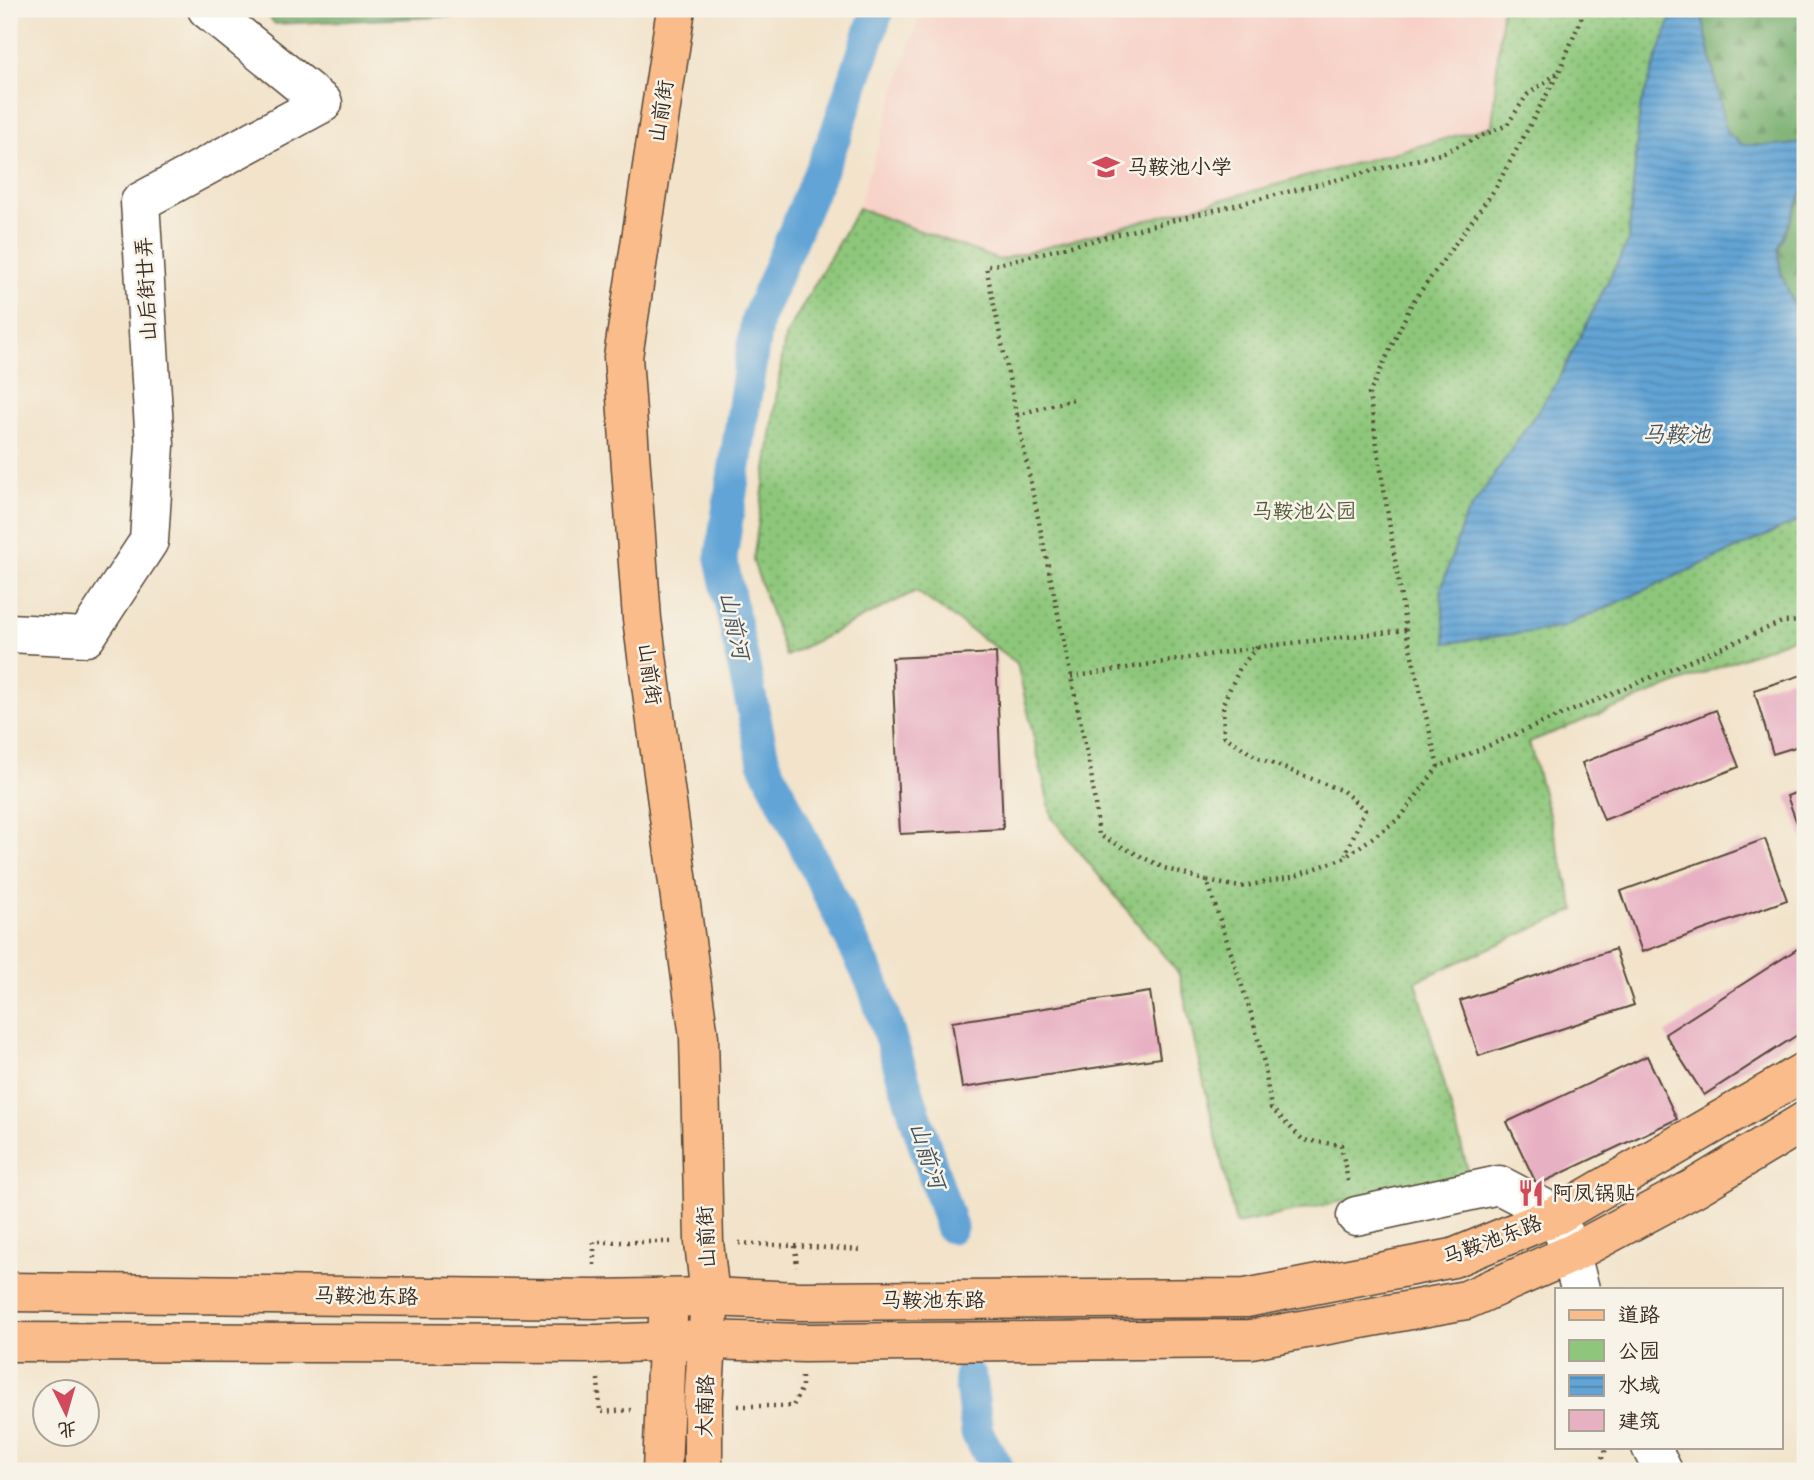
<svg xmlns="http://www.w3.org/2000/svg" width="1814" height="1480" font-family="Mali,'LXGW WenKai TC',sans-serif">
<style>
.built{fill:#f7d1c7}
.green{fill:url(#green-dots);stroke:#64784c;stroke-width:2}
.forest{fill:url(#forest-firs);stroke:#566b44;stroke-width:2}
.water{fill:url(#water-rules);stroke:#4e677a;stroke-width:2}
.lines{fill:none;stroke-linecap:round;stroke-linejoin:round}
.canal{stroke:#62a4d6;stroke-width:33}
.building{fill:#e8b0c3}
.minor-casing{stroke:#564638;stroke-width:41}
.major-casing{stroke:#564638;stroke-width:41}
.path{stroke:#564638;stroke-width:4.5;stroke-dasharray:2 5;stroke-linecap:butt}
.minor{stroke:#fff;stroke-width:38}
.major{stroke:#f9bc8a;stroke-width:38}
.labels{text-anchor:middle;stroke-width:5;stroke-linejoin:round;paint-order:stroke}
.street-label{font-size:21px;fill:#3b2a1e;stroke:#f7f3e8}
.poi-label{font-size:21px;fill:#3b2a1e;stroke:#f7f3e8;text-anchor:start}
.park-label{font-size:21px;fill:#54593a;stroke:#f7f3e8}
.water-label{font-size:23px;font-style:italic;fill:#49555e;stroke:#f7f3e8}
</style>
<defs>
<pattern id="green-dots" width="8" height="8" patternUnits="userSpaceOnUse" patternTransform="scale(1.75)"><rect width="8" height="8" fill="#8ec77b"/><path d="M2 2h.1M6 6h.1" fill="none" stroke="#75a264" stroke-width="1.8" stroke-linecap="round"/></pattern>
<pattern id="forest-firs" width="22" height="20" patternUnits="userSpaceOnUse" patternTransform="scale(1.75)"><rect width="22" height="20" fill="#72ac6b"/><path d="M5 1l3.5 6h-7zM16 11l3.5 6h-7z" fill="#5f8c57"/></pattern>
<pattern id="water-rules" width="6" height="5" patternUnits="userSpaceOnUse" patternTransform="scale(1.75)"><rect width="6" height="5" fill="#62a4d6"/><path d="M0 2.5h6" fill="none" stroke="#5286ad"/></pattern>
</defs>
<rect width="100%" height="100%" fill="#f7f3e8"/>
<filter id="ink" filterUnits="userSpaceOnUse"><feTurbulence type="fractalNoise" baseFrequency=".0143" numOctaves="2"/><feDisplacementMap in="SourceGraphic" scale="14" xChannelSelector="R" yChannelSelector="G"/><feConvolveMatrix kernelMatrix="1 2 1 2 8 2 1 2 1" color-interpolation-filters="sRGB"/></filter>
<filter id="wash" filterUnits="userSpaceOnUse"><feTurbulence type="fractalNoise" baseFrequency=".00686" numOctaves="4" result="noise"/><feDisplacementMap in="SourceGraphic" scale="28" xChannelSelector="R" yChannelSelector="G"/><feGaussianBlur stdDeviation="1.57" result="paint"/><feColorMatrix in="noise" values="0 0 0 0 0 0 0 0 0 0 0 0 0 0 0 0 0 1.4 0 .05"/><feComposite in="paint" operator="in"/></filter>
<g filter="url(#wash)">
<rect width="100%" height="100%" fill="#f2e3ca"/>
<path class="built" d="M922,9H1502L1492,126L999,260L858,208Z"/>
<path class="green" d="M1502,9H1805V633L1529,742L1575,910L1416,981L1469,1174L1236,1224L1179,974L1052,818L1017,663L916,591L786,656L753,561L785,337L858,208L999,260L1492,126Z"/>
<g class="forest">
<path d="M263,9H575L573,11L275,24Z"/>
<path d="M1701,9H1805V141L1789,145H1743L1726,132Z"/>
<path d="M1805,188V332L1781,273L1778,249L1803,189Z"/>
</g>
<path class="water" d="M1674,9H1701L1726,132L1743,145H1789L1805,141V188L1803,190L1778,249L1781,273L1805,332V518L1561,628L1446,643L1441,589L1464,519L1558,381L1628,241L1640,107Z"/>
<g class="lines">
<g class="canal">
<path d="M878,9L836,134L757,320L721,558L764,762L873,984L951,1227"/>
<path d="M970,1377L977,1433L999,1471"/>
</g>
</g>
<g id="blocks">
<g class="building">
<path d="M996,653L1003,829L900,834L892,658Z"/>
<path d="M1805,674V744L1773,754L1754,690Z"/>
<path d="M1716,710L1739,767L1604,820L1582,763Z"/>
<path d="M1805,789V845L1787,796Z"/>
<path d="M1765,839L1787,900L1642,952L1621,891Z"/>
<path d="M1805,944V1030L1704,1095L1665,1034Z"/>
<path d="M1615,949L1634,1005L1479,1056L1460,1001Z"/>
<path d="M1150,992L1160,1058L962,1088L952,1022Z"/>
<path d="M1647,1056L1677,1119L1537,1185L1507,1122Z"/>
</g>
</g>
</g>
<g filter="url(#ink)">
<use href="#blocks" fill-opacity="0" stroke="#564638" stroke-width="2"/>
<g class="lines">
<defs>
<g id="minor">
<path d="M9,633L86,637L149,541L155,445L140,202L323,103L207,9"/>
<path d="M1356,1216L1499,1185L1557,1215L1571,1254L1580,1289"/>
<path d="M1651,1447L1663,1471"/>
</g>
<g id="major">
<path d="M676,9L623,357L642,619L699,1037L704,1242L710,1297L703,1406V1471"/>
<path d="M9,1292L594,1299L710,1297L800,1301L1246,1298L1453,1258L1557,1215L1805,1071"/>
<path d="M9,1342L597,1344L708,1340L804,1343L1251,1339L1466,1300L1571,1254L1696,1187L1805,1121"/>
<path d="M662,1471L668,1318"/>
</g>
</defs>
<use href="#minor" class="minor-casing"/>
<use href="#major" class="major-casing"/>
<g class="path">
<path d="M1017,415L1077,398"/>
<path d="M1257,647L1240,668L1223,703L1224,736L1258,758L1343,791L1365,810L1345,855"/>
<path d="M1071,677L1258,647L1406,630"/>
<path d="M1438,767L1406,630L1369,394L1412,303L1495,189L1559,72L1585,9"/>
<path d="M1207,881L1164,868L1099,835L1091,773L986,267L1440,154L1507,125L1527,95L1559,72"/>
<path d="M1348,1181L1341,1145L1303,1140L1271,1108L1264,1063L1252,1016L1207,881L1240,887L1292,877L1344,858L1400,818L1438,767L1782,622L1805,621"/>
<path d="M739,1243L864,1250"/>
<path d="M795,1246L797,1267"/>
<path d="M594,1265V1242H671"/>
<path d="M598,1379L600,1412L631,1410"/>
<path d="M738,1406H793L802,1387V1377"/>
<path d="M1596,1471L1607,1447"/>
</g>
<use href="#minor" class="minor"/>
<use href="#major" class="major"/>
</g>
</g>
<defs>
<symbol id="school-bare" viewBox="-9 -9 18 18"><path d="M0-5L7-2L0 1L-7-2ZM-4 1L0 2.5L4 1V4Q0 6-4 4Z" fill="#d1495b" stroke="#f7f3e8" stroke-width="2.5" paint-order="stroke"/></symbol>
<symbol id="restaurant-bare" viewBox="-9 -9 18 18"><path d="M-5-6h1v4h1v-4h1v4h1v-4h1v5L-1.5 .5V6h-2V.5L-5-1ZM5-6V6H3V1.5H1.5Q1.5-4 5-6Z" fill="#d1495b" stroke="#f7f3e8" stroke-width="2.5" paint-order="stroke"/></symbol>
</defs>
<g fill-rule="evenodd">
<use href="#school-bare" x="1087" y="148" width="38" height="38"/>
<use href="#restaurant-bare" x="1512" y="1174" width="38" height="38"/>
</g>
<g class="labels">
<g class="street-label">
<text transform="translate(661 111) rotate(-81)" y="7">山前街</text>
<text transform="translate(146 289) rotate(-93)" y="7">山后街廿弄</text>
<text transform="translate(650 674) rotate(82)" y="7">山前街</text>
<text transform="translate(706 1237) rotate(-93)" y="7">山前街</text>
<text transform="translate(1492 1240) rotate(-21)" y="7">马鞍池东路</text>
<text transform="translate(366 1296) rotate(1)" y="7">马鞍池东路</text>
<text x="933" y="1307">马鞍池东路</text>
<text transform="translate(705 1406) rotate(-88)" y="7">大南路</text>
</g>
<g class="poi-label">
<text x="1127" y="174">马鞍池小学</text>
<text x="1552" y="1200">阿凤锅贴</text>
</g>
<g class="park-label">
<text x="1304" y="518">马鞍池公园</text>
</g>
<g class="water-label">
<text x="1676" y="442">马鞍池</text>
<text transform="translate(735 625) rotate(78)" y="8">山前河</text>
<text transform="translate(928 1155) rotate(72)" y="8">山前河</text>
</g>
</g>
<rect width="1814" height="1480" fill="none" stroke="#f7f3e8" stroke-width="35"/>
<rect x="1555" y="1288" width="228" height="161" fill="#f7f3e8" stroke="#aca397" stroke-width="2"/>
<rect x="1569" y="1310" width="35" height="10" fill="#f9bc8a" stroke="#aca397" stroke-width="2"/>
<text x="1618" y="1322" font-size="21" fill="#3b2a1e">道路</text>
<rect x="1569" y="1340" width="35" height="21" fill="#8ec77b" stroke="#aca397" stroke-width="2"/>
<text x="1618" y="1358" font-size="21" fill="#3b2a1e">公园</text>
<rect x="1569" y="1375" width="35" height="21" fill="url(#water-rules)" stroke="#aca397" stroke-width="2"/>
<text x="1618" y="1392" font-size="21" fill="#3b2a1e">水域</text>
<rect x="1569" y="1410" width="35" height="21" fill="#e8b0c3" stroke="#aca397" stroke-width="2"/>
<text x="1618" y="1428" font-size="21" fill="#3b2a1e">建筑</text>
<g transform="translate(66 1413) rotate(175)"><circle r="33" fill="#f7f3e8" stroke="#aca397" stroke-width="2"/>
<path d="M0-5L12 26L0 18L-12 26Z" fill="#d1495b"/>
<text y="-10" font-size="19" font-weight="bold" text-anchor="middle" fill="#3b2a1e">北</text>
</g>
</svg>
